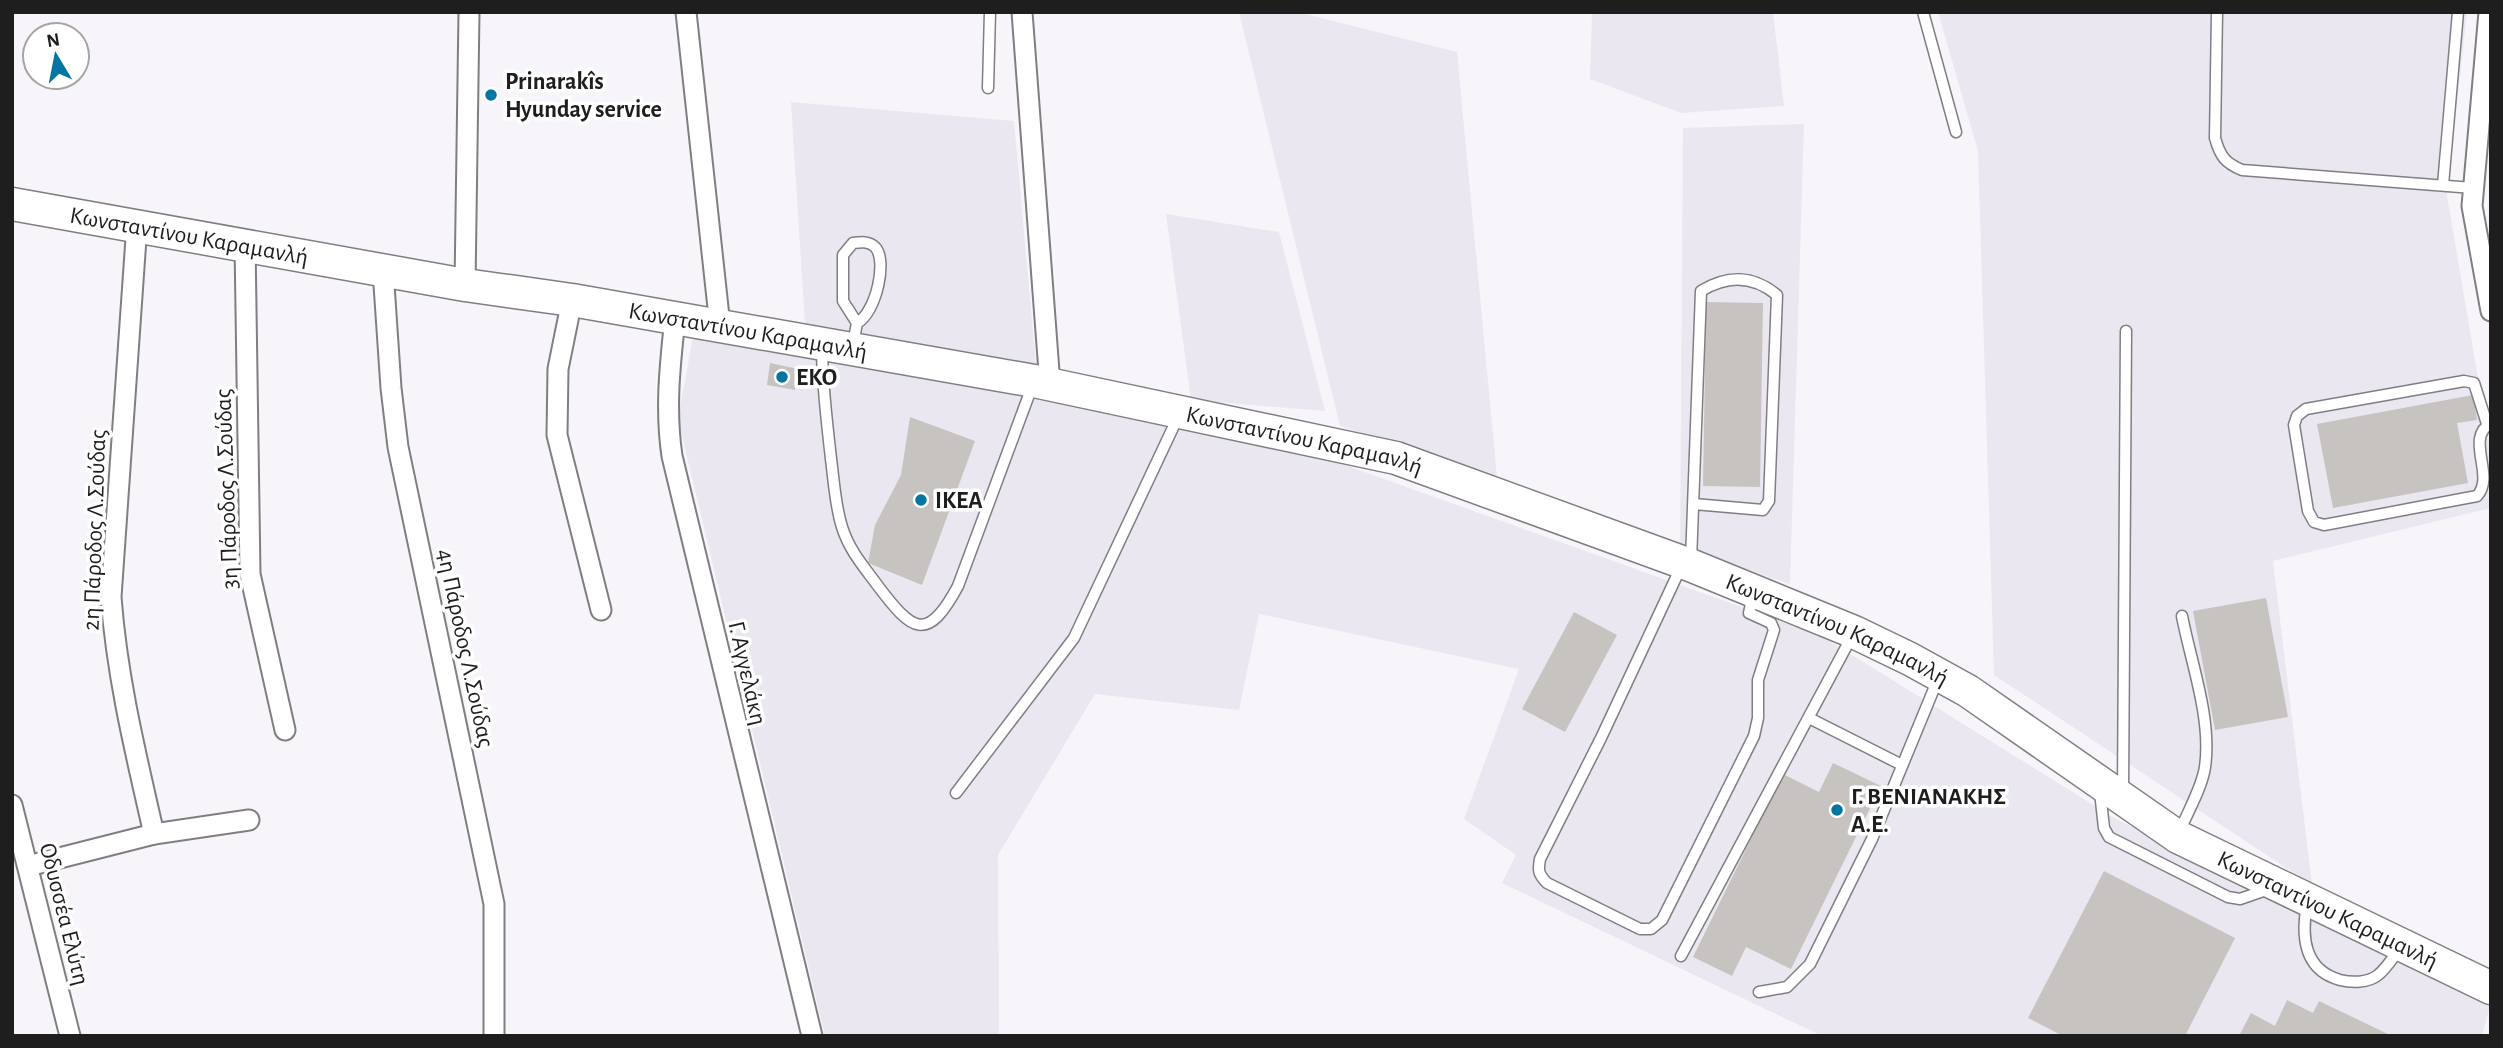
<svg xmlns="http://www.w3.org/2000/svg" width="2503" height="1048" font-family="'Alegreya Sans',sans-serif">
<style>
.built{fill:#ebe7f1}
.building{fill:#c6c3c1}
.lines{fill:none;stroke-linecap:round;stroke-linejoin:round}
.service-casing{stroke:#807e81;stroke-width:13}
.minor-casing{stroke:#807e81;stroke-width:23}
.primary-casing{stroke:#807e81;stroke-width:35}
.service{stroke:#fff;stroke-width:10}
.minor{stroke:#fff;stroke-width:19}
.primary{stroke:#fff;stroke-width:32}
.poi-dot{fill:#0276a0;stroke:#fff;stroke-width:2.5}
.labels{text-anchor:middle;stroke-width:7;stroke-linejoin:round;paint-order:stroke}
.poi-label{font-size:24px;font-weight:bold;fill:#1e1e1f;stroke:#fff;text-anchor:start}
.street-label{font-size:24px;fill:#1e1e1f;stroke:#fff}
</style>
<rect width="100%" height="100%" fill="#f7f5f9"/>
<g class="built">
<path d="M1239,12H1298L1457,52L1497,477L1340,426Z"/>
<path d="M1592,12H1773L1784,106L1681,113L1590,79Z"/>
<path d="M1938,12H2467L2447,196L2491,454V508L2273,561L2312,885L1994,675L1978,151Z"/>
<path d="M791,102L1014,121L1036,364L805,324Z"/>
<path d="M1804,124L1790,584L1680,547L1683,128Z"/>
<path d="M1166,214L1279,232L1325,411L1191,400Z"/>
<path d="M694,331L1292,446L1820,635L2116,819L2490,1006L2482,1036H1822L1502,883L1516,855L1464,819L1519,669L1259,614L1239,710L1095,694L998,855L999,1036H825L678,419Z"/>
</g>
<g class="building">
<path d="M1706,302L1763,303L1760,487L1703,486Z"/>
<path d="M770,363L798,369L795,390L767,385Z"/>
<path d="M2473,395L2477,420L2457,423L2468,483L2333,508L2317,424Z"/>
<path d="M910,417L975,441L922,585L868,563L875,525L901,475Z"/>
<path d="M2266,598L2288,717L2215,730L2193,611Z"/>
<path d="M1574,612L1617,635L1565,732L1522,709Z"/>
<path d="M1833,763L1881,786L1791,969L1746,947L1732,976L1693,957L1783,774L1819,792Z"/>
<path d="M2104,871L2235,938L2185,1036H2063L2028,1018Z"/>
<path d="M2287,1000L2313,1013L2319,1001L2392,1036H2239L2251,1013L2275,1026Z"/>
</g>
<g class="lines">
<defs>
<g id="service">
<path d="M1923,12L1956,132"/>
<path d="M2217,12L2215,138C2220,156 2225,163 2242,170L2473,188"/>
<path d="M988,88L990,12"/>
<path d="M2443,185L2458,12"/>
<path d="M853,344L857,323C876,313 888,260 875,247C869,241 861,242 853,243L843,255V301L857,323"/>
<path d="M822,347C822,385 827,422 831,459C834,481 835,505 842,527C849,550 864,567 878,586C912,631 927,644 958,586L1033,384"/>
<path d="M2487,424L2474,383L2464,381L2306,409L2297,416L2294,425L2308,511L2314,522L2324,525L2477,496C2496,476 2464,438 2491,423"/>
<path d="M1691,561L1701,291C1727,275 1753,275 1777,295L1769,501L1763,510L1694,504"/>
<path d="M1681,567L1601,738L1540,859C1538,870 1538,874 1547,883L1640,929H1651L1662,920L1754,736L1758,718V680L1774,630L1771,623L1749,613L1753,595"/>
<path d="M1809,718L1902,765"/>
<path d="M2100,792L2104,828L2109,837L2228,897L2240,899L2269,889"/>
<path d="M2123,792L2126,331"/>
<path d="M956,793L1074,638L1178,417"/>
<path d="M2179,833C2187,813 2202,788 2205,767C2212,719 2191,663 2182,616"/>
<path d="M2307,904C2301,937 2304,970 2340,980C2352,983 2368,983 2378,975C2386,969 2393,957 2399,950"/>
<path d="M1681,956L1852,636"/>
<path d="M1759,992L1787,987L1810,964L1872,839L1938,679"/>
</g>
<g id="minor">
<path d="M686,12L720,326"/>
<path d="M1022,12L1050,385"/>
<path d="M2489,12L2472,206L2491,311"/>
<path d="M137,224L111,597C117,678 136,755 154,834"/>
<path d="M245,243L250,574L285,730"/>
<path d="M383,270L391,388L398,447L494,904V1036"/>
<path d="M465,285L469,12"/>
<path d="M572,300L558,369L557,435L601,610"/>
<path d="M675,318C670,365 665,409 672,456L812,1036"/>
<path d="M12,805L70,1036"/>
<path d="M28,866L154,834L249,820"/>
</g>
<g id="primary">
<path id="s1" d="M12,204L465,285L572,300L1034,381L1396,458L1690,565L1854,632L1910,659L1968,691L2178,837L2491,988"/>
</g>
</defs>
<use href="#service" class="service-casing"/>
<use href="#minor" class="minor-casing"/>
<use href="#primary" class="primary-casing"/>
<use href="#service" class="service"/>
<use href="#minor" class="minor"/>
<use href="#primary" class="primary"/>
</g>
<g class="poi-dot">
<circle cx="491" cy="95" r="7"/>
<circle cx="782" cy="377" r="7"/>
<circle cx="921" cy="500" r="7"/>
<circle cx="1837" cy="810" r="7"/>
</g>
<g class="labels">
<g class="poi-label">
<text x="505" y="89">Prinarakîs<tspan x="505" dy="28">Hyunday service</tspan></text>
<text x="796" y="385">EKO</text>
<text x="935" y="508">IKEA</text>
<text x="1851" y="804">Γ. ΒΕΝΙΑΝΑΚΗΣ<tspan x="1851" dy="28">A.E.</tspan></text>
</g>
<g class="street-label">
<text dy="8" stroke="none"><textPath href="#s1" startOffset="180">Κωνσταντίνου Καραμανλή</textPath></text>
<text dy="8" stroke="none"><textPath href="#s1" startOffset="747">Κωνσταντίνου Καραμανλή</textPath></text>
<text dy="8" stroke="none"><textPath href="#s1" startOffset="1314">Κωνσταντίνου Καραμανλή</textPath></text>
<text transform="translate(226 489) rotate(-92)" y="8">3η Πάροδος Λ.Σούδας</text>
<text transform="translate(94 530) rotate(-88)" y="8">2η Πάροδος Λ.Σούδας</text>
<text dy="8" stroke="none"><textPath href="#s1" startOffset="1881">Κωνσταντίνου Καραμανλή</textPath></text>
<text transform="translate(466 648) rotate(78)" y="8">4η Πάροδος Λ.Σούδας</text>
<text transform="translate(748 673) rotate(77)" y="8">Γ. Αγγελάκη</text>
<text dy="8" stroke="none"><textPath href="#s1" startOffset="2448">Κωνσταντίνου Καραμανλή</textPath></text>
<text transform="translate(65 914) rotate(76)" y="8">Οδυσσέα Ελύτη</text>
</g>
</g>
<rect width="2503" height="1048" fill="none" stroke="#1e1e1f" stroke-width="28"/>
<g transform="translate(56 56) rotate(350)"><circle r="33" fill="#ffffff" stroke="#a5a5a5" stroke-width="2"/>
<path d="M0-5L12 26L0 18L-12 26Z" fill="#0276a0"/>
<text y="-10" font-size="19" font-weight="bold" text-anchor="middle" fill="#1e1e1f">N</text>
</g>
</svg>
